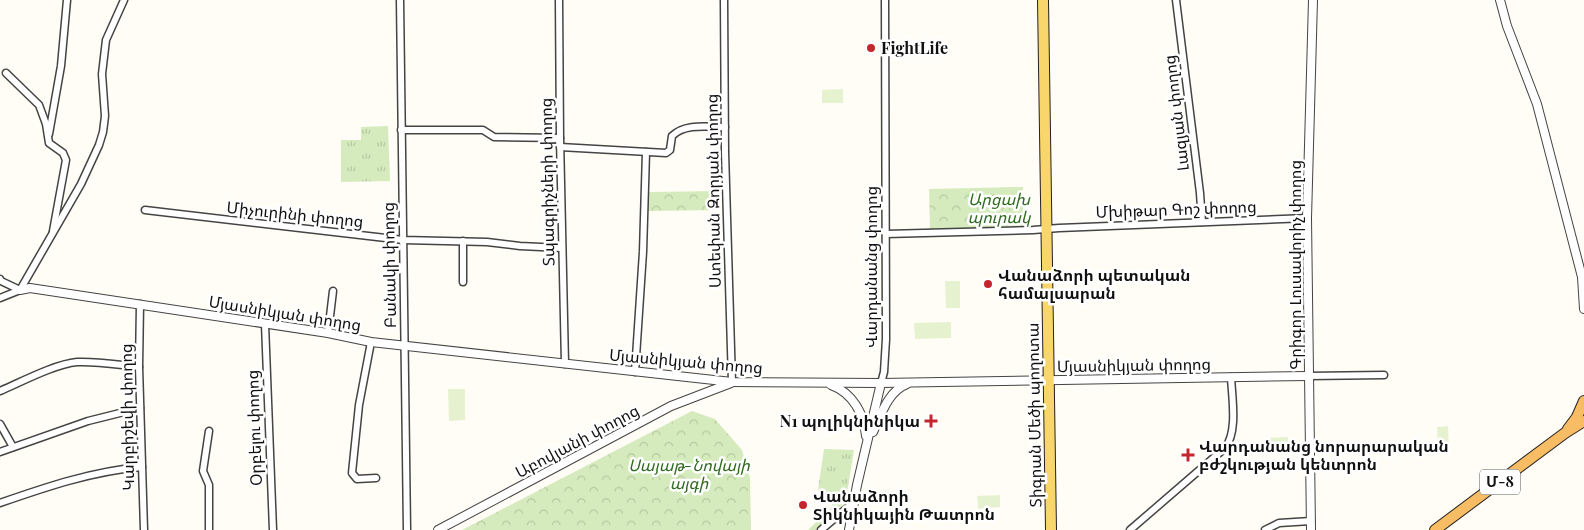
<svg xmlns="http://www.w3.org/2000/svg" width="1584" height="530" font-family="'Playfair Display','Noto Sans Armenian',serif">
<style>
.grass{fill:url(#grass-tufts)}
.park{fill:url(#park-crowns)}
.pitch{fill:#e6f2cf}
.lines{fill:none;stroke-linecap:round;stroke-linejoin:round}
.minor-casing{stroke:#444;stroke-width:9}
.tertiary-casing{stroke:#444;stroke-width:10}
.primary-casing{stroke:#222;stroke-width:12}
.trunk-casing{stroke:#222;stroke-width:12}
.minor{stroke:#fff;stroke-width:6}
.tertiary{stroke:#fff;stroke-width:8}
.primary{stroke:#f9d66b;stroke-width:10}
.trunk{stroke:#f7bc64;stroke-width:10}
.poi-dot{fill:#c4262e;stroke:#fff;stroke-width:2}
.labels{text-anchor:middle;stroke-width:5;stroke-linejoin:round;paint-order:stroke}
.shield{fill:#fff;stroke:#585858;stroke-width:1}
.shield-label{font-size:15px;font-weight:bold;fill:#111}
.poi-label{font-size:16px;font-weight:bold;fill:#111;stroke:#fff;text-anchor:start}
.street-label{font-size:16px;fill:#111;stroke:#fff}
.park-label{font-size:16px;font-style:italic;fill:#2f6b1f;stroke:#fff}
</style>
<defs>
<pattern id="grass-tufts" width="24" height="20" patternUnits="userSpaceOnUse" patternTransform="scale(1.25)"><rect width="24" height="20" fill="#d5ebbd"/><path d="M3 7l-1-3M5 7V3M7 7l1-3M15 17l-1-3M17 17v-4M19 17l1-3" fill="none" stroke="#b6c8a1"/></pattern>
<pattern id="park-crowns" width="20" height="18" patternUnits="userSpaceOnUse" patternTransform="scale(1.25)"><rect width="20" height="18" fill="#d5ebbd"/><path d="M2 6a3 3 0 1 1 6 0M12 15a3 3 0 1 1 6 0" fill="none" stroke="#b6c8a1"/></pattern>
</defs>
<rect width="100%" height="100%" fill="#fffdf5"/>
<g class="grass">
<path d="M388,126L390,181L341,182V140H361V127Z"/>
<path d="M824,449L854,450L847,493L842,505L816,530H808L833,506L818,490Z"/>
</g>
<g class="park">
<path d="M1023,187V228L930,230L929,189Z"/>
<path d="M720,191V210L648,211V192Z"/>
<path d="M692,411L715,419L742,450L750,478L751,530H462Z"/>
</g>
<g class="pitch">
<path d="M843,89V103H822V90Z"/>
<path d="M945,281H960V308H946Z"/>
<path d="M951,322V338L915,339L914,323Z"/>
<path d="M465,389V420L449,421L448,389Z"/>
<path d="M1448,426L1449,448H1438L1437,427Z"/>
<path d="M1288,437V450L1267,451V438Z"/>
<path d="M1000,495V507L978,509L977,496Z"/>
</g>
<g class="lines">
<defs>
<g id="minor">
<path d="M400,0L407,530"/>
<path d="M559,0L560,138L565,364"/>
<path d="M724,0L725,152L732,382"/>
<path d="M1176,0L1200,193L1202,222"/>
<path d="M6,73L39,105L46,124L49,143L63,153L66,160L53,231"/>
<path d="M401,130H483L494,137L560,138"/>
<path d="M49,134L61,66L67,0"/>
<path d="M560,147L666,153L670,150L672,136C685,123 708,127 725,127"/>
<path d="M145,210L403,240L487,242L520,246L562,248"/>
<path d="M886,234L1033,230L1059,228L1307,218"/>
<path d="M0,279L1,281L20,290"/>
<path d="M463,282V241"/>
<path d="M0,298L20,290L81,184L99,145L103,132L105,116L102,74L106,40L124,0"/>
<path d="M140,304L139,367L144,530"/>
<path d="M265,324L273,530"/>
<path d="M328,333L333,291"/>
<path d="M371,342L359,405L352,473L357,479L376,478"/>
<path d="M635,372L643,252L646,152"/>
<path d="M1308,376L1384,375"/>
<path d="M881,383L884,372L886,339L885,0"/>
<path d="M0,391C21,382 55,364 77,362C97,361 119,365 139,367"/>
<path d="M0,424L13,447"/>
<path d="M0,452L88,421L140,408"/>
<path d="M0,503C46,487 93,471 142,467"/>
<path d="M209,530V485L203,471L209,431"/>
<path d="M821,530L854,502"/>
<path d="M1130,530L1225,448C1238,432 1232,398 1231,377"/>
<path d="M1265,530L1279,523L1311,521"/>
</g>
<g id="tertiary">
<path d="M1500,0L1507,26L1537,104L1582,277L1584,309"/>
<path d="M20,290L30,288L328,333L371,342L732,382L881,383L1308,376"/>
<path d="M831,385C853,393 864,414 866,436"/>
<path d="M873,432C881,415 888,391 907,384"/>
<path d="M438,530L671,406L731,383"/>
<path d="M849,530L857,485L881,383"/>
<path d="M1311,530L1307,218L1313,0"/>
</g>
<path id="primary" d="M1043,0L1051,530"/>
<g id="trunk">
<path d="M1568,429L1577,417L1584,401"/>
<path d="M1435,530L1565,433L1584,421"/>
</g>
</defs>
<use href="#minor" class="minor-casing"/>
<use href="#tertiary" class="tertiary-casing"/>
<use href="#primary" class="primary-casing"/>
<use href="#trunk" class="trunk-casing"/>
<use href="#minor" class="minor"/>
<use href="#tertiary" class="tertiary"/>
<use href="#primary" class="primary"/>
<use href="#trunk" class="trunk"/>
</g>
<g class="poi-dot">
<circle cx="871" cy="48" r="5"/>
<circle cx="988" cy="284" r="5"/>
<path d="M928.5 413.5h5v5h5v5h-5v5h-5v-5h-5v-5h5z"/>
<path d="M1185.5 447.5h5v5h5v5h-5v5h-5v-5h-5v-5h5z"/>
<circle cx="803" cy="505" r="5"/>
</g>
<g class="labels">
<rect class="shield" x="1480" y="469.5" width="40" height="25" rx="4"/>
<g class="shield-label">
<text x="1500" y="487">Մ-8</text>
</g>
<g class="poi-label">
<text x="881" y="54">FightLife</text>
<text x="998" y="281">Վանաձորի պետական<tspan x="998" dy="18">համալսարան</tspan></text>
<text x="920" y="427" text-anchor="end">N1 պոլիկնինիկա</text>
<text x="1199" y="452">Վարդանանց նորարարական<tspan x="1199" dy="18">բժշկության կենտրոն</tspan></text>
<text x="813" y="502">Վանաձորի<tspan x="813" dy="18">Տիկնիկային Թատրոն</tspan></text>
</g>
<g class="street-label">
<text transform="translate(1176 113) rotate(-97)" y="6">Լազյան փողոց</text>
<text transform="translate(547 182) rotate(-91)" y="6">Տպագրիչների փողոց</text>
<text transform="translate(713 191) rotate(-91)" y="6">Ստեփան Զորյան փողոց</text>
<text transform="translate(1176 209) rotate(-2)" y="6">Մխիթար Գոշ փողոց</text>
<text transform="translate(295 214) rotate(6)" y="6">Միչուրինի փողոց</text>
<text transform="translate(389 265) rotate(-91)" y="6">Բանակի փողոց</text>
<text transform="translate(1295 265) rotate(-90)" y="6">Գրիգոր Լուսավորիչ փողոց</text>
<text transform="translate(871 267) rotate(-90)" y="6">Վարդանանց փողոց</text>
<text transform="translate(285 313) rotate(9)" y="6">Մյասնիկյան փողոց</text>
<text transform="translate(686 361) rotate(5)" y="6">Մյասնիկյան փողոց</text>
<text transform="translate(1134 365) rotate(-1)" y="6">Մյասնիկյան փողոց</text>
<text transform="translate(1034 415) rotate(-91)" y="6">Տիգրան Մեծի պողոտա</text>
<text transform="translate(127 417) rotate(-91)" y="6">Կարբիշեվի փողոց</text>
<text transform="translate(254 428) rotate(-92)" y="6">Օրբելու փողոց</text>
<text transform="translate(577 441) rotate(-28)" y="6">Աբովյանի փողոց</text>
</g>
<g class="park-label">
<text x="999" y="205">Արցախ<tspan x="999" dy="18">պուրակ</tspan></text>
<text x="689" y="471">Սայաթ-Նովայի<tspan x="689" dy="18">այգի</tspan></text>
</g>
</g>
</svg>
